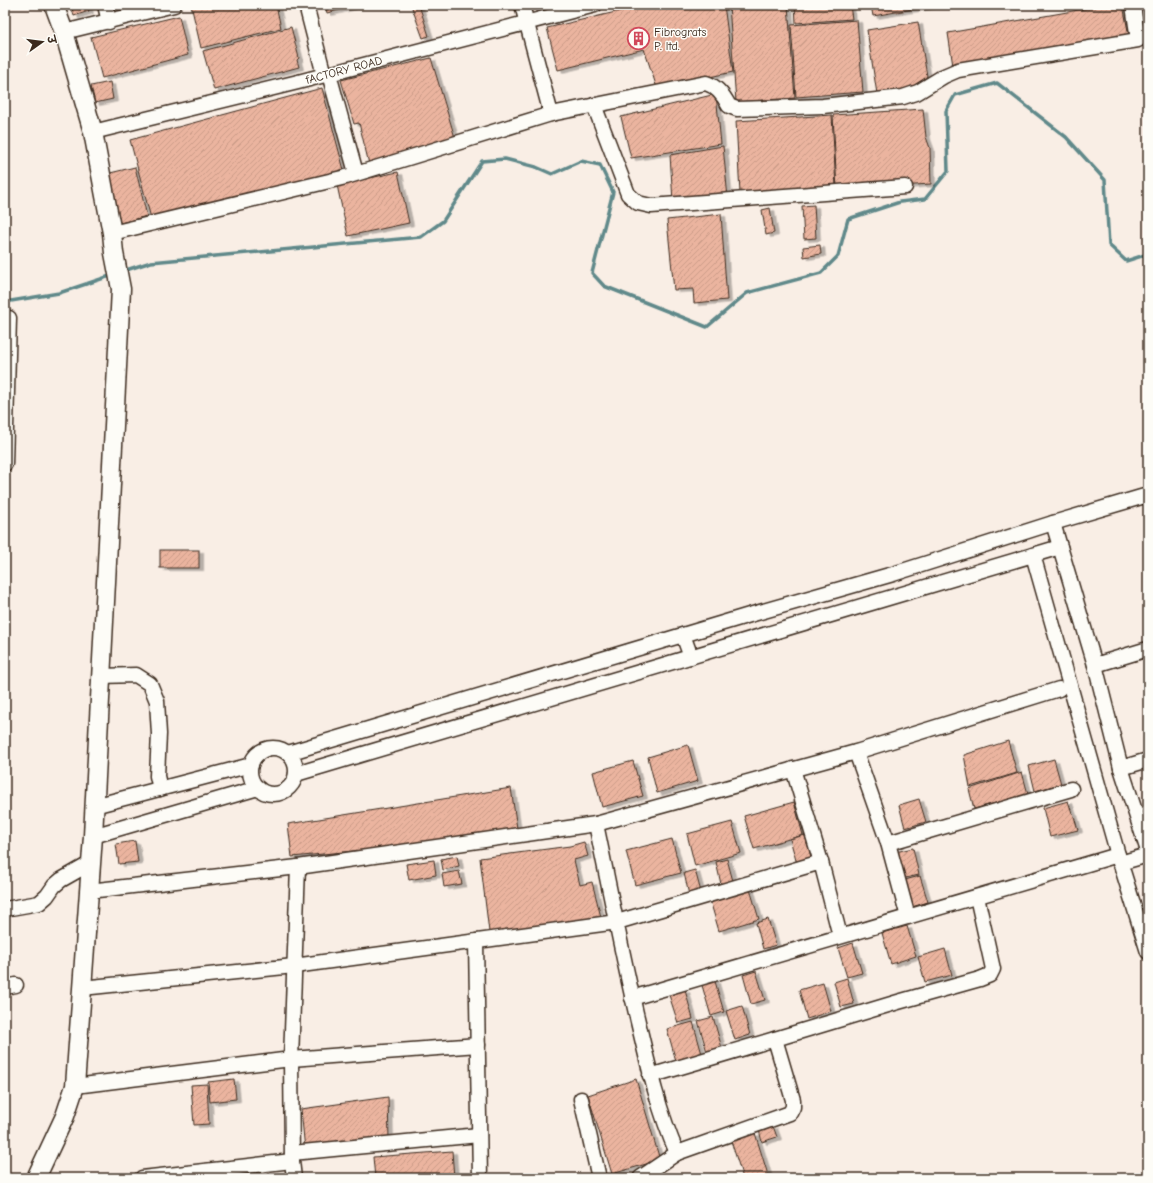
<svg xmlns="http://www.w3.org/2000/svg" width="1153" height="1183" font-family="'Comic Neue','Playpen Sans Deva',sans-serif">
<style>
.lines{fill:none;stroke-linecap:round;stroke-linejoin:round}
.stream{stroke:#60898a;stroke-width:3.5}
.building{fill:url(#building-hatch);stroke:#3b2a1e;filter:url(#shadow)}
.minor-casing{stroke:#3b2a1e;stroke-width:17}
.tertiary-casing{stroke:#3b2a1e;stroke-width:21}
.minor{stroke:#fdfcf7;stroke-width:14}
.tertiary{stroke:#fdfcf7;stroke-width:18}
.labels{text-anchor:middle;stroke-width:3;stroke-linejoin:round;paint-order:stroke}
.poi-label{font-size:12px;fill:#3b2a1e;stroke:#fdfcf7;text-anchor:start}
.street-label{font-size:12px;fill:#3b2a1e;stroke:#fdfcf7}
</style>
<defs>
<pattern id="building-hatch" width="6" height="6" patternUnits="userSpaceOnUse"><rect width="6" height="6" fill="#ebb49f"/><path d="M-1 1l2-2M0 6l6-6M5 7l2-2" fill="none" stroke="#ca9b88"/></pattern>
<filter id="shadow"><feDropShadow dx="4.5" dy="2.5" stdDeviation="0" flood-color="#0004"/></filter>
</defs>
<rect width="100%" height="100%" fill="#f9eee5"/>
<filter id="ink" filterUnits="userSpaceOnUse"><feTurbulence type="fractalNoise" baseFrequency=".025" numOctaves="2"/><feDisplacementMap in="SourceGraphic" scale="8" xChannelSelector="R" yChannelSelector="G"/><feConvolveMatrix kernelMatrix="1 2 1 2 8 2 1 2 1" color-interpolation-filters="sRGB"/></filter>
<g filter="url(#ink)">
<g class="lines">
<g class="stream">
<path d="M123,271L151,262L421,237L443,221L482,161L505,159L536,167L552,174L581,161L600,165L613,192L592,273L604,286L707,327L747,293L821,273L838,256L848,219L900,202L925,199L948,171L946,111L955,95L997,83L1066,137L1105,180L1109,245L1126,261L1148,254"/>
<path d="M5,302L59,293L113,275"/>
</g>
</g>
<g class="building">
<path d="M71,5H87L89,11L74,16Z"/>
<path d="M191,5H276L281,28L201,48Z"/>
<path d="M325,5H359L327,13Z"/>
<path d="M411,5H419L429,36L423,38Z"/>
<path d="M532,5H555L533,10Z"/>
<path d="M646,5H724L733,72L657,88L644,49L558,70L547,28Z"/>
<path d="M729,5H788L795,98L736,102Z"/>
<path d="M795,5H850L852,19L796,23Z"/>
<path d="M871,5H937L873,16Z"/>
<path d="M1107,5H1123L1129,36L953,66L948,33Z"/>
<path d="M179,16L188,55L102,78L91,37Z"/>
<path d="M857,20L863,92L796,97L791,25Z"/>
<path d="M918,22L927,76L920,86L877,94L867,30Z"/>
<path d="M291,27L299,58L297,60L299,67L214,90L203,51Z"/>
<path d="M431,58L456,141L369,164L359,123L354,124L341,80Z"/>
<path d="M110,82L113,99L95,103L91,86Z"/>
<path d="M322,88L344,170L152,222L130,140Z"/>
<path d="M716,94L721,144L631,158L621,117Z"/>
<path d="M923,109L926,137L930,148L931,184L837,190L833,115Z"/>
<path d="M832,115L836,187L740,193L736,121Z"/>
<path d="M723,146L728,198L673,201L670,155Z"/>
<path d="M135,167L147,216L117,224L106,174Z"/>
<path d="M398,172L409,223L348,236L337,185Z"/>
<path d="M814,205L816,238L804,239L802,206Z"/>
<path d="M770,208L774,233L766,235L762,210Z"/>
<path d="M721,214L727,300L694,303L693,289L674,290L667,220Z"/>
<path d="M820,245L821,254L804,257L803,247Z"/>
<rect x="160" y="550" width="39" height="18"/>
<path d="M1008,741L1017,773L970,787L964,755Z"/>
<path d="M688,745L698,781L657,793L648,757Z"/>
<path d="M1054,759L1061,784L1035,791L1029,766Z"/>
<path d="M633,761L643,796L602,807L593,772Z"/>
<path d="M1022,772L1028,794L974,809L969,789Z"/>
<path d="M511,788L518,835L292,857L288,824Z"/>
<path d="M919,799L926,822L905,828L899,805Z"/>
<path d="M1068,801L1072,813H1073L1078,830L1050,837L1043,808Z"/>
<path d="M794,802L803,835L754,849L744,816Z"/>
<path d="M732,822L741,853L695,866L687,834Z"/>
<path d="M805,835L812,860L797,864L790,839Z"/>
<path d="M672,839L681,873L635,885L626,851Z"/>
<path d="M135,841L138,862L119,864L116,844Z"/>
<path d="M584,842L588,856L574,860L580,885L592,882L602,921L588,923L489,932L480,858L570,846Z"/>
<path d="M913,848L919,875L901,879L895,852Z"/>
<path d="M457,856L459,866L443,870L441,859Z"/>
<path d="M727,859L733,881L721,884L716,862Z"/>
<path d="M434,860L436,875L409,880L406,864Z"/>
<path d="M695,870L701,892L689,895L684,873Z"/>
<path d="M459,871L462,884L444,887L442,874Z"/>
<path d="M920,876L928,902L909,908L901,881Z"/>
<path d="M749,886L759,919L719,931L709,897Z"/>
<path d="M768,919L776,945L763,949L756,923Z"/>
<path d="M907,926L916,956L891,964L882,933Z"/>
<path d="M853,943L862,973L847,977L838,948Z"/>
<path d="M945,949L952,975L925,982L918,957Z"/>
<path d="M756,971L765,1000L751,1004L743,975Z"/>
<path d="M714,978L724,1012L711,1016L701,982Z"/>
<path d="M847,978L854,1004L841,1007L834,982Z"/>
<path d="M823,983L831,1011L807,1019L799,990Z"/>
<path d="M685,990L693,1019L678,1023L669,995Z"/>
<path d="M742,1006L750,1035L735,1040L726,1011Z"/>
<path d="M713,1017L722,1048L707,1052L698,1021Z"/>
<path d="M693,1022L702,1054L676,1061L667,1029Z"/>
<path d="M234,1079L236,1099L210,1102L208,1082Z"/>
<path d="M636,1079L660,1160L612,1174L588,1095Z"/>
<path d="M207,1084L209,1124L194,1125L191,1085Z"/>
<path d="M388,1097L389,1139L305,1150L301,1109Z"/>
<path d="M773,1126L777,1137L762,1142L759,1130Z"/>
<path d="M755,1133L769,1178H743L731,1141Z"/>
<path d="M452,1151L454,1178H375L373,1157Z"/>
</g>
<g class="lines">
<defs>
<g id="minor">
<path d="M105,5L109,22"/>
<path d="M306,5L324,75"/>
<path d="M522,5L551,114L706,83C716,86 724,96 729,106L737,109L823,106L903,97L918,92L944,76L958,70L1138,40L1133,5"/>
<path d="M64,32L174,5"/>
<path d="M329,74L356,173"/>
<path d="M594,105L628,194L638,203L651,206L905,187"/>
<path d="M93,132L298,82L595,5"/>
<path d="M112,233L346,177L551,114"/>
<path d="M5,319L9,318L5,464"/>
<path d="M1053,523L1095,665L1121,768L1148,851"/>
<path d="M1033,555L1118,855L1148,952"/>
<path d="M683,635L691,657"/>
<path d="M1095,665L1148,649"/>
<path d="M101,676L136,675L150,684L157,701L159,734L157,776L160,789"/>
<circle cx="273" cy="771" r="23"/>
<path d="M856,752L888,843L1071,789"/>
<path d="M288,753L753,614L893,574L1053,523L1148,495"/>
<path d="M1121,768L1148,760"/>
<path d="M793,769L821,862"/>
<path d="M296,774L1060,547"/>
<path d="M94,806L251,765"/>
<path d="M93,836L258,788"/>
<path d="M888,843L908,917"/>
<path d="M1120,863L1148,855"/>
<path d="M89,891L298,867L596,824"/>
<path d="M977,897L993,969L990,975L980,979L898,1002L775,1039L793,1100V1107L790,1113L677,1153C659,1112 649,1069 639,1026C623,959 610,891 596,824L856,752L1059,689"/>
<path d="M5,909L39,903L47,896L54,886L61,880L91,863"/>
<path d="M476,941L480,1178"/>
<path d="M5,987L16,985"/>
<path d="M82,988L294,966L617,922L821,862L840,936"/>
<path d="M632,998L1118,855"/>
<path d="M650,1076L775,1039"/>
<path d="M75,1086L291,1059L478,1045"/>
<path d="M581,1099L599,1178"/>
<path d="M292,1153L479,1135"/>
<path d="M292,1161L294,1178"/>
<path d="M142,1178L292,1161L291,1059L298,867"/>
<path d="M640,1178L677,1153"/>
</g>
<path id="tertiary" d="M36,1178L65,1116L75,1086L93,836L121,289L114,253L112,233L93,132L64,32L54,5"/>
</defs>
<use href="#minor" class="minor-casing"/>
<use href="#tertiary" class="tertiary-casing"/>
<use href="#minor" class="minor"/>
<use href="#tertiary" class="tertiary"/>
</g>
</g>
<defs>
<symbol id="building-ring" viewBox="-11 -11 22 22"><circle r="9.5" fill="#fdfcf7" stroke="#d1495b" stroke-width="1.5"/><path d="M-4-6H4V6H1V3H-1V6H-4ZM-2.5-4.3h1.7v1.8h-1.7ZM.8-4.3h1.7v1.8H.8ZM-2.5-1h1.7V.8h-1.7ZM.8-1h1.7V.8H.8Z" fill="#d1495b"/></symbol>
</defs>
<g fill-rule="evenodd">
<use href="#building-ring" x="626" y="26" width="25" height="25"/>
</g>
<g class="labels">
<g class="poi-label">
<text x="654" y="36">Fibrograts<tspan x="654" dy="14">P. ltd.</tspan></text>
</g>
<g class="street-label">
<text transform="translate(344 70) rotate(-15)" y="4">fACTORY ROAD</text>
</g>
</g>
<rect width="1153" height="1183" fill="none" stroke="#fdfcf7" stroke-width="20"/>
<rect x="10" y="10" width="1133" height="1163" fill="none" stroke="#3b2a1e" stroke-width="1.5" filter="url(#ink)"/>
<g transform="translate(42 42) rotate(76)" stroke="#fdfcf7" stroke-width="3" paint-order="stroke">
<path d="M0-3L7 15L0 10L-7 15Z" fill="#3b2a1e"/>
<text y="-6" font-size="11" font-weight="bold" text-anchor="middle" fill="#3b2a1e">उ</text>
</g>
</svg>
